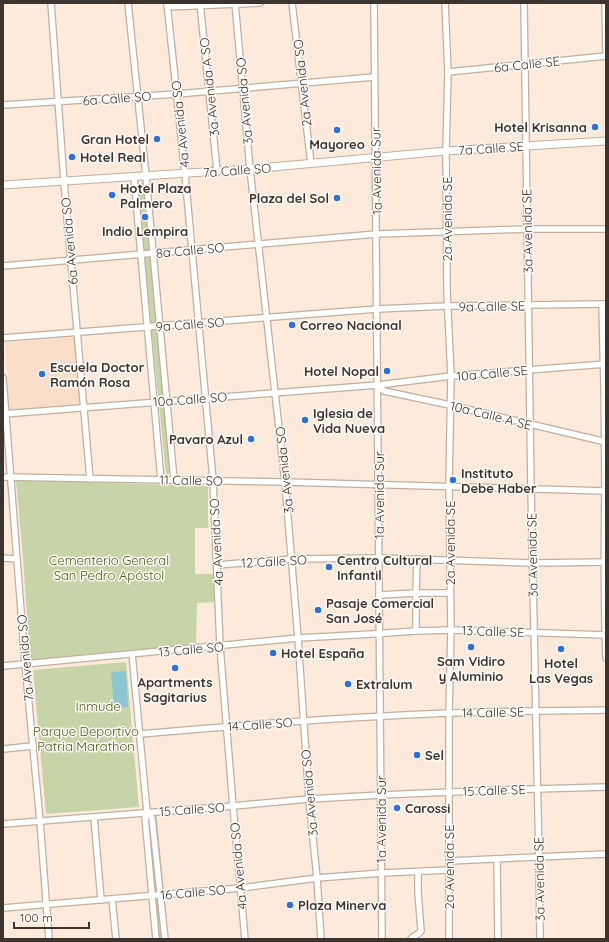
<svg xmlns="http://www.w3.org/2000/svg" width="609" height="942" font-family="Quicksand,sans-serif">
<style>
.built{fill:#f8ddc8}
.green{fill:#c7d4a7}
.water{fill:#8cc6d1}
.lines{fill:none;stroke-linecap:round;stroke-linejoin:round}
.minor-casing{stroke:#c1ae9f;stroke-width:8}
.major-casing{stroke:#c1ae9f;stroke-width:9}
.minor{stroke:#fff;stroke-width:5.5}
.major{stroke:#fff;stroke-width:7}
.poi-dot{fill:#2e70dd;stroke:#fffbf8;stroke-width:1.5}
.labels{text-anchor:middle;stroke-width:3;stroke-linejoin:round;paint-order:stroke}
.street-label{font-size:13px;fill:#3c342e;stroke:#fffbf8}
.poi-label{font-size:13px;font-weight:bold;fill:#3c342e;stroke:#fffbf8;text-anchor:start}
.park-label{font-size:13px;fill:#4d5a17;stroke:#fffbf8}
</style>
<rect width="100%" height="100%" fill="#feeada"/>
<path class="built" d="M75,337L80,405L9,410L6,343Z"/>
<g class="green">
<path d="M146,182L173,473L166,474L148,294L138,183Z"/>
<path d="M16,480L208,486V528H195V574H214L216,602L197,603L196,644L30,660L23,558Z"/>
<path d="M126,662L139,807L46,814L33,670Z"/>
<path d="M156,808L167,924L168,939H154L141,810Z"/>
</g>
<path class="water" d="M126,671L128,707L114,708L111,672Z"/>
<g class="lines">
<defs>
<g id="minor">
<path d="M51,3L64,182L90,479"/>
<path d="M128,3L146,176L174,480"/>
<path d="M167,3L185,174L213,480L220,646L233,806L245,939"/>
<path d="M200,3L217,171"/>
<path d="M235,3L250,169L285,482L298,638L309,799L317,878L321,939"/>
<path d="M292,3L311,164"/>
<path d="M374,3L382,939"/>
<path d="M445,3L448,72L446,151L447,291L451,376L449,487L451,630L449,713V939"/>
<path d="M524,3L531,489L539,858L540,939"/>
<path d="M605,3L606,52"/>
<path d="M167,7L260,3"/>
<path d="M448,72L606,56"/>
<path d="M3,105L177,94L374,77"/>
<path d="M134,177L161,480"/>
<path d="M3,266L377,234L527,229H606"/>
<path d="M602,304C604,366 605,428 605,490C604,546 604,602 606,658"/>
<path d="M3,338L377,309L447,306L606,304"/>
<path d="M3,378L25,663L40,821L49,939"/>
<path d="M378,385L384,391L450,405L530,424L606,442"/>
<path d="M3,414L378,385L451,376L606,364"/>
<path d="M3,477L285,482L606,491"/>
<path d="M3,558L17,559"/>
<path d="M217,565L292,559L379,558L533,563L606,562"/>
<path d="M379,595L416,593H450"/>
<path d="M416,631V593L417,559"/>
<path d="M132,654L147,812"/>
<path d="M3,666L298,638L372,634L416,631L451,630L606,635"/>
<path d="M140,734C242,725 345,717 448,713C501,711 553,711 606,710"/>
<path d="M3,749L33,746"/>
<path d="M147,812L152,818L165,939"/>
<path d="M147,812L145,817L156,939"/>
<path d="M94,817L101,900"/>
<path d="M3,824L233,806L309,799L381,795L499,790L606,787"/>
<path d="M497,859L498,939"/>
<path d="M449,861L606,854"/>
<path d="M112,899L116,939"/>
<path d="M3,908L241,888L317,878L382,873L449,870"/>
<path d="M411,939C413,935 418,936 421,931L418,892V872"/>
</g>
<path id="major" d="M3,185L250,169L446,151L606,141"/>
</defs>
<use href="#minor" class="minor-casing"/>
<use href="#major" class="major-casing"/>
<use href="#minor" class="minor"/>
<use href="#major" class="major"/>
</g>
<g class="poi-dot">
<circle cx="595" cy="127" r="4"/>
<circle cx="337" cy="130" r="4"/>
<circle cx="157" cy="139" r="4"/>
<circle cx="72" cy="157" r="4"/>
<circle cx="112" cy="195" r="4"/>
<circle cx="337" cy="198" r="4"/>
<circle cx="145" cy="217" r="4"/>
<circle cx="292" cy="325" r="4"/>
<circle cx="387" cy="371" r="4"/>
<circle cx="42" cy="374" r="4"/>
<circle cx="305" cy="420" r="4"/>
<circle cx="251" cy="439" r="4"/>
<circle cx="453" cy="480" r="4"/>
<circle cx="329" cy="567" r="4"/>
<circle cx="318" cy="610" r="4"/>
<circle cx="471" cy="647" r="4"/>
<circle cx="561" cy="649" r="4"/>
<circle cx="273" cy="653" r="4"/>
<circle cx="175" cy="668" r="4"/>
<circle cx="348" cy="684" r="4"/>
<circle cx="417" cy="755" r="4"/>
<circle cx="397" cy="808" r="4"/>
<circle cx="290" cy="905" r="4"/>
</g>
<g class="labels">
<g class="street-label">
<text transform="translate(527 64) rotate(-6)" y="5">6a Calle SE</text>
<text transform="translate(302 83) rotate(-96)" y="5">2a Avenida SO</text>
<text transform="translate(209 87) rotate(-96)" y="5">3a Avenida A SO</text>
<text transform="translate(117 98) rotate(-4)" y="5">6a Calle SO</text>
<text transform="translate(244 101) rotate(-95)" y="5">3a Avenida SO</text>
<text transform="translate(180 124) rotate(-96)" y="5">4a Avenida SO</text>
<text transform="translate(491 148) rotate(-4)" y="5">7a Calle SE</text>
<text transform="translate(237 170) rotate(-4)" y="5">7a Calle SO</text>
<text transform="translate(376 171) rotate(-91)" y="5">1a Avenida Sur</text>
<text transform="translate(447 219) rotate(-90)" y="5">2a Avenida SE</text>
<text transform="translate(527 231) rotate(-91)" y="5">3a Avenida SE</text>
<text transform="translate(69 241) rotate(-95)" y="5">6a Avenida SO</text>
<text transform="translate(190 250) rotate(-5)" y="5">8a Calle SO</text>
<text transform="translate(492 306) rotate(-1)" y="5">9a Calle SE</text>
<text transform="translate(190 324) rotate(-4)" y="5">9a Calle SO</text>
<text transform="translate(492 373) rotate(-5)" y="5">10a Calle SE</text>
<text transform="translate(190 399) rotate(-4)" y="5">10a Calle SO</text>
<text transform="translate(491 415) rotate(14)" y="5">10a Calle A SE</text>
<text transform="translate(284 470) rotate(-96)" y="5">3a Avenida SO</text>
<text transform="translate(191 480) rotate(1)" y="5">11 Calle SO</text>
<text transform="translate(379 495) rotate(-90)" y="5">1a Avenida Sur</text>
<text transform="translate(216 542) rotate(-93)" y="5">4a Avenida SO</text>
<text transform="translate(450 543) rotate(-90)" y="5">2a Avenida SE</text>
<text transform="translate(532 555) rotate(-91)" y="5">3a Avenida SE</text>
<text transform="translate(274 561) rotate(-3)" y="5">12 Calle SO</text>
<text transform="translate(493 631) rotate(2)" y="5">13 Calle SE</text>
<text transform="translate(191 649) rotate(-5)" y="5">13 Calle SO</text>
<text transform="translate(25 658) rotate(-95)" y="5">7a Avenida SO</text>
<text transform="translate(493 712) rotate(-1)" y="5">14 Calle SE</text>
<text transform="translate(260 724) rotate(-4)" y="5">14 Calle SO</text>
<text transform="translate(494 790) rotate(-2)" y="5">15 Calle SE</text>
<text transform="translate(309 793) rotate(-95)" y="5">3a Avenida SO</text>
<text transform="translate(192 809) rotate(-4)" y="5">15 Calle SO</text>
<text transform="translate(381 819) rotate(-90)" y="5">1a Avenida Sur</text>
<text transform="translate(238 866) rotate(-95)" y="5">4a Avenida SO</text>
<text transform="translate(449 867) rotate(-90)" y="5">2a Avenida SE</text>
<text transform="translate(539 879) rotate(-91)" y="5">3a Avenida SE</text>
<text transform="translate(193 892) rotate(-5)" y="5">16 Calle SO</text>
</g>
<g class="poi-label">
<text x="587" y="132" text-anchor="end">Hotel Krisanna</text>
<text x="149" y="144" text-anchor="end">Gran Hotel</text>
<text x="337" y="149" text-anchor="middle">Mayoreo</text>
<text x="80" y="162">Hotel Real</text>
<text x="120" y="193">Hotel Plaza<tspan x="120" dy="15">Palmero</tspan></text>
<text x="329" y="203" text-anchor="end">Plaza del Sol</text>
<text x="145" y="236" text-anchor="middle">Indio Lempira</text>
<text x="300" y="330">Correo Nacional</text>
<text x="50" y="372">Escuela Doctor<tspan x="50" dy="15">Ramón Rosa</tspan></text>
<text x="379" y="376" text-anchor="end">Hotel Nopal</text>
<text x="313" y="418">Iglesia de<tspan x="313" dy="15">Vida Nueva</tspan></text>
<text x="243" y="444" text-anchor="end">Pavaro Azul</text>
<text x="461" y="478">Instituto<tspan x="461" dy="15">Debe Haber</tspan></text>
<text x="337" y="565">Centro Cultural<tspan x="337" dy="15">Infantil</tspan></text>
<text x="326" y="608">Pasaje Comercial<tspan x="326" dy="15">San José</tspan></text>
<text x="281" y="658">Hotel España</text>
<text x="471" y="666" text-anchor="middle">Sam Vidiro<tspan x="471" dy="15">y Aluminio</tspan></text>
<text x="561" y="668" text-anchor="middle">Hotel<tspan x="561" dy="15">Las Vegas</tspan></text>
<text x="175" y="687" text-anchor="middle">Apartments<tspan x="175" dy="15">Sagitarius</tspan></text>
<text x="356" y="689">Extralum</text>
<text x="425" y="760">Sel</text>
<text x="405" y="813">Carossi</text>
<text x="298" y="910">Plaza Minerva</text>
</g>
<g class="park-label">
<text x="109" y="565">Cementerio General<tspan x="109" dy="15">San Pedro Apóstol</tspan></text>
<text x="98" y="711">Inmude</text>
<text x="86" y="736">Parque Deportivo<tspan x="86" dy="15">Patria Marathon</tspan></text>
</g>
</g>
<rect width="609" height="942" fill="none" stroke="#3c342e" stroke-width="8"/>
<path d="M14 922v6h75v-6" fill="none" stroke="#3c342e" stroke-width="2"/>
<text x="20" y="922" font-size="12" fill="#3c342e" stroke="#fffbf8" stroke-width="3" paint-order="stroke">100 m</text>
</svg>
